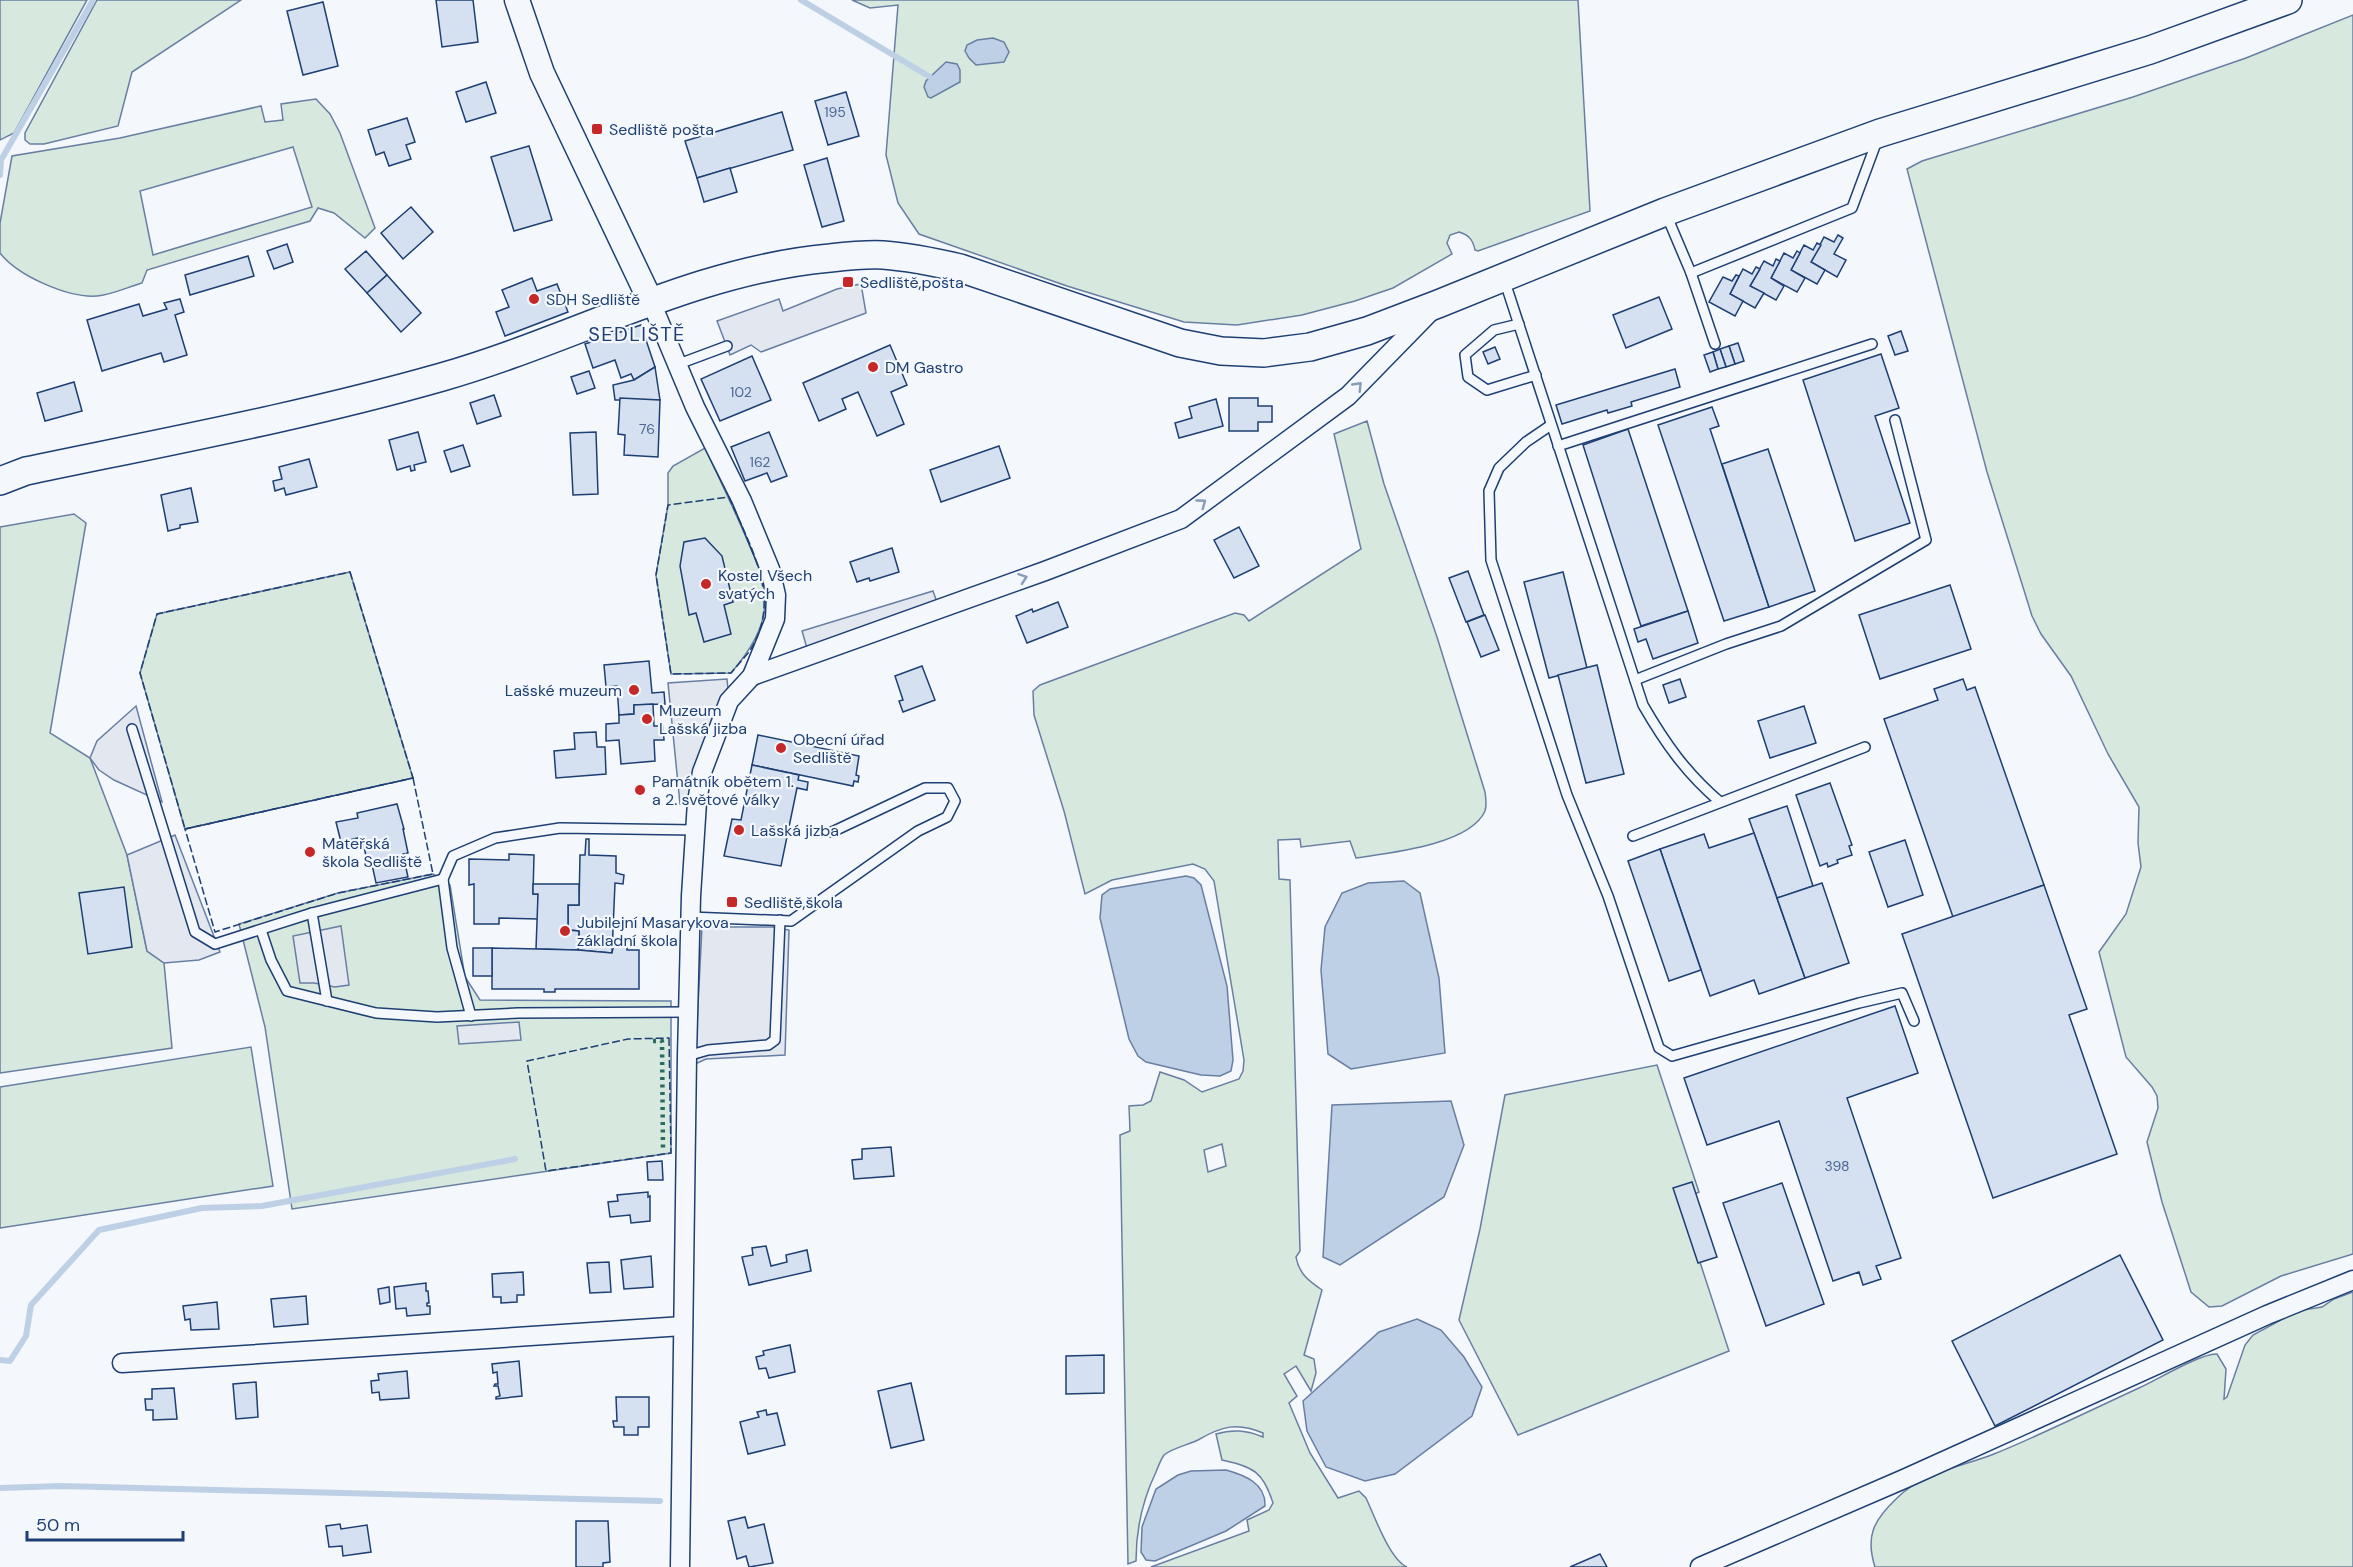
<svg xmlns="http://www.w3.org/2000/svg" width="2353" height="1567" font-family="'DM Sans',sans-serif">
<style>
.green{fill:#d7e8df;stroke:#687fa3;stroke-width:1.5;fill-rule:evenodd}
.parking{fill:#e3e8f0;stroke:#687fa3;stroke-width:1.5}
.water{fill:#bed0e5;stroke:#687fa3;stroke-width:1.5}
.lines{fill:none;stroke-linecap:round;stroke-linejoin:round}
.stream{stroke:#bed0e5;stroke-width:6}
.building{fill:#d5e0f0;stroke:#1d3f73;stroke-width:1.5}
.service-casing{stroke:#1d3f73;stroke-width:12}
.minor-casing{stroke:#1d3f73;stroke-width:21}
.tertiary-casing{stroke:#1d3f73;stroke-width:27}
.secondary-casing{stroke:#1d3f73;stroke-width:30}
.service{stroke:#f4f7fb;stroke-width:9}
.minor{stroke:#f4f7fb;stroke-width:18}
.tertiary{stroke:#f4f7fb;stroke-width:24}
.secondary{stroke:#f4f7fb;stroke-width:27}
.hedge{stroke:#2c6c60;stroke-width:4.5;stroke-dasharray:3 4.5;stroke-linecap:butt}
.fence{stroke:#1d3f73;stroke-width:1.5;stroke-dasharray:8 3;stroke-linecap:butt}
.oneway{stroke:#889bb7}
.poi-dot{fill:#c62828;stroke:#f4f7fb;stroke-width:2}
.labels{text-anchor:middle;stroke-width:4.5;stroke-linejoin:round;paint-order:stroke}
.number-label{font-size:14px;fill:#4b6792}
.poi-label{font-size:16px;fill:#1d3f73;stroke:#f4f7fb;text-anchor:start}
.quarter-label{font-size:20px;letter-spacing:1.5px;fill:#1d3f73;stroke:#f4f7fb}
</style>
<rect width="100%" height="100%" fill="#f4f7fb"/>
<g class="green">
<path d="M0,0H87L14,133L0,140Z"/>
<path d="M97,0H241L132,72L118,126L44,144H30L25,140V133Z"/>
<path d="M852,0H1578L1590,211L1478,251L1475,250C1473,240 1469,235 1459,232L1450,235L1447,243L1452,254L1393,288L1355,301L1302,315L1237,325L1184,322L1067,286L919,234L898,203L886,155L898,5L870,8Z"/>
<path d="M2353,15V1254L2281,1276L2222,1306L2209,1307L2191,1292L2162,1202L2147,1142L2158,1108L2157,1096L2152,1087L2126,1057L2099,952L2126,914L2141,867L2138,843L2139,807L2108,754L2071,676L2041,634L2032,616L1987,472L1907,169L1922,161L2133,97L2246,58Z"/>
<path d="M316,99L330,114L340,133L375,228L365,238L334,213L318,208L310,221L147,270L142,283C128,287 111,295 97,296C68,298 18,276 0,253V223L12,156L120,138L261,106L265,122L283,120L281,104ZM293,147L312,207L153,255L140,191Z"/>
<path d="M1367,421L1384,484L1437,637L1485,792C1486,799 1487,805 1485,811C1470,845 1389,853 1356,858L1350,841L1301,847L1300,839L1278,840L1279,879L1290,880L1300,1251L1296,1257C1299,1274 1309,1281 1322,1290L1304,1355L1314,1359L1316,1373L1311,1391L1296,1366L1284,1374L1297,1396L1289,1403L1310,1453L1338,1498L1359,1491L1366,1498C1374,1515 1390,1560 1407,1567H1151L1249,1531L1247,1520L1269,1510L1273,1503C1263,1471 1253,1467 1222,1460L1216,1434C1233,1429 1246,1430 1263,1437V1433C1237,1422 1222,1426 1198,1440C1188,1445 1172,1448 1164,1455C1161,1459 1158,1467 1156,1472C1142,1501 1136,1529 1136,1561L1128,1564L1120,1135L1130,1131L1129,1106L1143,1105L1151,1101L1160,1072L1184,1080L1202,1092L1239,1079L1243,1071L1244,1060L1214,881L1205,869L1193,864L1112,880L1085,894L1064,811L1034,715L1033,691L1040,685L1235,613L1244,615L1249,621L1361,549L1334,434ZM1222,1144L1226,1166L1208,1172L1204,1150Z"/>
<path d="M705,448C719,478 733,507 746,537C754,557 765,577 765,599C766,628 748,653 731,673L671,674L656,575L668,505V473L673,466Z"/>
<path d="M74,514L86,523L50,733L90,758L127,855L147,951L164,963L172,1048L0,1073V527Z"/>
<path d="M350,572L413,778L185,829L140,673L157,614Z"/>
<path d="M433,874L450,885L465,977L480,1000L671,1001V1153L292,1209L265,1027L239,924L338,893Z"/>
<path d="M251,1047L273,1186L0,1228V1087Z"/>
<path d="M1657,1065L1699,1192L1680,1201L1729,1351L1518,1435L1459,1320L1480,1229L1505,1095Z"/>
<path d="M2353,1292V1567H1875C1865,1536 1874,1520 1896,1499C1922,1472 1961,1467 1994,1454C2043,1434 2091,1410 2139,1388C2157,1380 2201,1353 2217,1354L2226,1369L2224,1399L2227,1397L2245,1345L2253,1335L2292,1314L2303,1310L2322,1307L2334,1299Z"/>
</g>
<g class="parking">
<path d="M861,284L866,313L761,352L751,345L730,355L717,321L779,299L783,311L837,289Z"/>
<path d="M933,591L939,608L809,655L802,631Z"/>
<path d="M727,679L729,701L697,802L680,804L668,683Z"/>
<path d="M136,706L162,802L114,780L99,770L90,758L97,741Z"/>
<path d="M175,835L220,952L199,960L164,963L147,951L127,855Z"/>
<path d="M341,926L349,985L335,987L314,983H300L293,936Z"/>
<path d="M702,927H773L789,930L785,1055L706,1059L695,1064Z"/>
<path d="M519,1022L521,1040L459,1044L457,1026Z"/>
</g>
<g class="water">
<path d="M993,38L1004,42L1009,52L1004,62L976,65L969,58L965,51L967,45L977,40Z"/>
<path d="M946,62L957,64L960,70V82L931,98L928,97L924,87L926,81Z"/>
<path d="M1186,876L1194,878L1201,885L1227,986L1233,1060L1231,1071L1220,1076L1201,1075L1146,1062L1138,1056L1129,1039L1100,918L1102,895L1110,889Z"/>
<path d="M1404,881L1420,893L1439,978L1445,1053L1351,1069L1328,1054L1321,970L1325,927L1342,893L1368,883Z"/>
<path d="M1451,1101L1464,1145L1444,1197L1340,1265L1323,1257L1332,1105Z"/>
<path d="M1417,1319L1441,1330L1464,1357L1482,1387L1472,1416L1395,1474L1365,1481L1326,1467L1307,1431L1303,1401L1379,1332Z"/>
<path d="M1226,1470C1244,1475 1266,1483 1265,1506L1226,1531L1155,1561L1146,1560L1141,1552L1142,1527L1156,1489L1178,1475L1191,1471Z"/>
</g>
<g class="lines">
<g class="stream">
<path d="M801,0L930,77"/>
<path d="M0,175L1,160L93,0"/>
<path d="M0,1360L10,1361L26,1336L31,1305L99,1230L202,1208L262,1206L515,1159"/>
<path d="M0,1488L61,1486L660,1501"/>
</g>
</g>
<g class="building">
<path d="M436,0H473L478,42L442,47Z"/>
<path d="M323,2L338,66L303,75L287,11Z"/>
<path d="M486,82L496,113L466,122L456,92Z"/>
<path d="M846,92L859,136L828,145L815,101Z"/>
<path d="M782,112L793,150L697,178L685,141Z"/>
<path d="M407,118L415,142L406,145L411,159L389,166L384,152L376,155L368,130Z"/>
<path d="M529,146L552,220L514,231L491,157Z"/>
<path d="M827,158L844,221L822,227L804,165Z"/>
<path d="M730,168L737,192L704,202L697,178Z"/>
<path d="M411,207L433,232L403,259L381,233Z"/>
<path d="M1838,235L1843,238L1834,254L1846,260L1837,277L1811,262L1824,237L1834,242Z"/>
<path d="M1817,243L1821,245L1811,262L1825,270L1817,284L1791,270L1804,245L1813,250Z"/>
<path d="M287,244L293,262L274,269L267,251Z"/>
<path d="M366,251L387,275L367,293L345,269Z"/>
<path d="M1797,251L1800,253L1791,270L1805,278L1797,292L1771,278L1784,253L1793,258Z"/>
<path d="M248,256L254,276L190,295L185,275Z"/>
<path d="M1776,259L1780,261L1771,278L1784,286L1776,300L1750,286L1764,261L1773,266Z"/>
<path d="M1756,267L1760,269L1750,286L1764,293L1755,308L1730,294L1743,269L1752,274Z"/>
<path d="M387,275L421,313L401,332L367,293Z"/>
<path d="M1736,275L1739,276L1730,294L1743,301L1735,316L1709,302L1723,277L1732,281Z"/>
<path d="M532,278L537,291L557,284L568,312L505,336L496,312L509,307L502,290Z"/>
<path d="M1659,297L1672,329L1626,348L1613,315Z"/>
<path d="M180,299L184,312L175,315L187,355L164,362L161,353L102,371L87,320L139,304L143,316L167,309L164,303Z"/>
<path d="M641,325L655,367L634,380L631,374L621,378L615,360L593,368L585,344Z"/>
<path d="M1901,331L1908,351L1895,355L1888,336Z"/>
<path d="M1738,343L1744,361L1735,364L1729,346Z"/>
<path d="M890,345L907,385L891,392L904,424L877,436L858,392L842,399L846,409L819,421L803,383Z"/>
<path d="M1729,346L1735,364L1726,367L1720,349Z"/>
<path d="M1495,347L1500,359L1488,364L1483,352Z"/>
<path d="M1720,349L1726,367L1718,369L1713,352Z"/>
<path d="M1713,352L1718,369L1710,372L1704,355Z"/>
<path d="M1881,354L1899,408L1875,416L1910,523L1855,541L1803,380Z"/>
<path d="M752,356L771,400L720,421L701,379Z"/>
<path d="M655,367L660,400H615L613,385L634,380Z"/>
<path d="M1675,369L1680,387L1631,402L1632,406L1608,413L1607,410L1562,424L1556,405Z"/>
<path d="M589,371L595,388L577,394L571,377Z"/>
<path d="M74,382L82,411L45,421L37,393Z"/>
<path d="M494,395L501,416L477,424L470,403Z"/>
<path d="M620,398L660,400L658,457L624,455L625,435L618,434Z"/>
<path d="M1229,398H1258V406H1272V422H1258V431H1229Z"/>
<path d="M1216,399L1223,426L1179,438L1175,423L1192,418L1189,407Z"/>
<path d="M1712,407L1719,426L1710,429L1769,607L1724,621L1658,425Z"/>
<path d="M1628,429L1688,611L1641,626L1583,445Z"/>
<path d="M418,432L426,462L414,465L415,470L411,471L410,466L397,470L389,440Z"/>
<path d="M596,432L598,494L573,495L570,433Z"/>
<path d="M769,432L787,476L771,482L767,473L745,481L731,447Z"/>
<path d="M463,445L470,466L451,472L444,451Z"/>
<path d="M999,446L1010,478L941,502L930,470Z"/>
<path d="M1768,449L1815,591L1769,607L1722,464Z"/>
<path d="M309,459L317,487L286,495L284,488L275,491L273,481L282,479L279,467Z"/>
<path d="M191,488L198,522L180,525V528L168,531L161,495Z"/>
<path d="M1239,527L1259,566L1234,578L1214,540Z"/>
<path d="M705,538L722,556L733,602L724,605L731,634L704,642L696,613L689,615L680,566L684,542Z"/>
<path d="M892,548L899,572L870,581L869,578L857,582L850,562Z"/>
<path d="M1468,571L1484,615L1466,622L1449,578Z"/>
<path d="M1563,572L1587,668L1549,678L1524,582Z"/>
<path d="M1950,585L1971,649L1880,679L1859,615Z"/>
<path d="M1058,602L1068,627L1027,643L1016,616L1032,609L1033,612Z"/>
<path d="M1688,611L1698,643L1653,659L1646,639L1638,642L1634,629Z"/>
<path d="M1485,615L1499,650L1481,657L1467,622Z"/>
<path d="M649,661L652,693L664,692L665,704L634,705V714L619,715L617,686L606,687L604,665Z"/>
<path d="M1597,665L1624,774L1586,783L1558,675Z"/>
<path d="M922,666L935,700L903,712L899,701L903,700L895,676Z"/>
<path d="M1680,679L1686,697L1669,703L1663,685Z"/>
<path d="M1963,679L1967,690L1975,687L2044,885L1953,917L1884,719L1938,700L1934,689Z"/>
<path d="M653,704L654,726H663L664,740H654L655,761L621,764L619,740L606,741V724L619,723V715L634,714V705Z"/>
<path d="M1804,706L1816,743L1770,758L1758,721Z"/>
<path d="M596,732L597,747H605L606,774L556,778L554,751L575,749L574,733Z"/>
<path d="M758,735L859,756L856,775L859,776L858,782L854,781L853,786L752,765Z"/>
<path d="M752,765L799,775L798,780L808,782L807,790L797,788L781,866L724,856L732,819L741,820Z"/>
<path d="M1830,783L1852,845L1849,846L1852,855L1837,860L1838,863L1828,867L1827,863L1820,866L1796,795Z"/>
<path d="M397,804L404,829H403L408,853L403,854L408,877L376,883L371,860L367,861L362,837L341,842L336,822L358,818L357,813Z"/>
<path d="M1787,806L1813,886L1777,898L1749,819Z"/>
<path d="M1754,833L1805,978L1759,994L1754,980L1710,996L1660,849L1704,834L1709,848Z"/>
<path d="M586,839H589V855L616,856V873L624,875L623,884L615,883L612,953L578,950L579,931L568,930V905H579L580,855H585Z"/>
<path d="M1905,840L1923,895L1888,907L1869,852Z"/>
<path d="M1660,849L1701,970L1669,981L1628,861Z"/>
<path d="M509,854L534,855L533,894H538V919L499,918V924H474V884L469,885V859L509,860Z"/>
<path d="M1822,883L1849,963L1805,978L1777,898Z"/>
<path d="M533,884H579V905H568V930L579,931L578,950L536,949L538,894H533Z"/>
<path d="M2044,885L2087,1009L2069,1015L2117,1154L1993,1198L1902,934Z"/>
<path d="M124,887L132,947L88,954L79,893Z"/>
<path d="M614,944H627V950H639V989H555V992H544V989H492V948L578,950L612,953Z"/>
<rect x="473" y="948" width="19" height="28"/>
<path d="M1895,1006L1918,1073L1847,1098L1901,1258L1876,1266L1881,1279L1863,1285L1859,1272L1833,1281L1779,1121L1707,1145L1684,1078Z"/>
<path d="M891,1147L894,1176L854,1179L852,1160L862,1159V1149Z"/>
<path d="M662,1161L663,1180H648L647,1162Z"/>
<path d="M1692,1182L1717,1257L1698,1263L1673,1188Z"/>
<path d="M1782,1183L1824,1304L1766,1326L1723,1203Z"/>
<path d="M648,1192V1197L650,1196V1221L631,1223L630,1215L610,1217L608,1202L618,1201L617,1195Z"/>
<path d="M766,1246L771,1266L787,1262L786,1255L807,1250L811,1271L749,1285L742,1257L753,1255L752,1248Z"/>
<path d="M2120,1255L2163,1340L1995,1426L1952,1341Z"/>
<path d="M651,1256L653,1287L624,1289L621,1260Z"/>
<path d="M609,1262L611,1292L590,1293L587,1263Z"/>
<path d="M523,1272L524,1295H517V1302L501,1303V1297H493L492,1274Z"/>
<path d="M426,1283V1291H428L429,1303H427V1306H430V1314L407,1316L406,1308L396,1309L394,1287Z"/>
<path d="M389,1287L390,1302L380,1304L378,1289Z"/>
<path d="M306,1296L308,1324L274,1327L271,1299Z"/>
<path d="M217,1302L219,1329L191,1330L190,1319L185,1320L183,1306Z"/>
<path d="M790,1345L795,1372L769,1378L766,1368L759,1369L756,1357L764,1355L763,1351Z"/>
<path d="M1104,1355V1393L1066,1394V1356Z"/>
<path d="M519,1361L522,1396L496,1399V1397L500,1396L498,1386H494L495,1384H498L497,1372L493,1373L492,1364Z"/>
<path d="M407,1371L409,1398L380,1400L379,1392L372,1393L371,1381L379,1380L378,1374Z"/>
<path d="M256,1382L258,1417L236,1419L233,1384Z"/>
<path d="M911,1383L924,1440L891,1448L878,1391Z"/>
<path d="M174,1388L177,1419L153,1420V1410H146L145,1399H152V1389Z"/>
<path d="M616,1397H649V1427H638V1435H624V1427H614L613,1421H617Z"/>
<path d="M766,1410L767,1415L777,1413L785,1445L748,1454L740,1422L759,1417L757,1412Z"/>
<path d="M745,1517L748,1528L764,1524L773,1563L749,1567L746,1556L737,1559L728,1521Z"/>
<path d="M576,1521H608L610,1562L603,1563V1567H576Z"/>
<path d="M340,1524L341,1529L367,1525L371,1552L343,1556L342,1546L329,1547L326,1526Z"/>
<path d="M1600,1554L1607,1567H1570Z"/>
</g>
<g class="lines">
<defs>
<g id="service">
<path d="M1666,214L1691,273L1715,344"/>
<path d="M1691,273L1852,208L1878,138"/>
<path d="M1504,279L1643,705C1665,743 1686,773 1720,802"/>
<path d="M1519,324L1494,330L1465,355L1468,377L1487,390L1536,375"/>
<path d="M676,365L727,346"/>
<path d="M1551,425L1526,442L1499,468L1489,491L1491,560L1567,795L1608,896L1659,1048L1672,1056L1859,1003L1902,993L1914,1021"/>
<path d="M1558,446L1872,344"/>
<path d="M1635,680L1726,644L1781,626L1926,540L1895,420"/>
<path d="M132,729L195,932L215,944L312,913L443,879"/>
<path d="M1633,836L1865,747"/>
<path d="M312,913L327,1001"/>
<path d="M690,917L791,921L918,831L947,817L955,801L948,788H925L832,832"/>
<path d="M261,930L271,960L287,991L376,1013L437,1017L518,1013L689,1012"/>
<path d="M471,1016L452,948L443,879L453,856L495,838L560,828L695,830"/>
<path d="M687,1056L708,1050L768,1045L775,1040L780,920"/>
</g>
<g id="minor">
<path d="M651,302L695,407L742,501L770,569L776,595L775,619L752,676L729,701L702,772L697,802L691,896L687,1056L680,1567"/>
<path d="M752,676L1045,571L1181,519L1348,396L1432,310"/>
<path d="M122,1363L683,1326"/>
<path d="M1700,1567L1904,1479L2267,1315L2353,1280"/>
</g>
<path id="tertiary" d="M517,0L542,73L651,302"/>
<path id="secondary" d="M0,481L26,471C165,442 305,416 442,377C572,340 694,270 830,258C848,256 866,254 883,255C909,257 934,262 960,268L1180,343L1221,351L1264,353L1310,347L1367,331L1438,304L1665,212L1880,133L2150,50L2288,0"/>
</defs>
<use href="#service" class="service-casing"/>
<use href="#minor" class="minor-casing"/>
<use href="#tertiary" class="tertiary-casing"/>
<use href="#secondary" class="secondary-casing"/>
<use href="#service" class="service"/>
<use href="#minor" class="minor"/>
<use href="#tertiary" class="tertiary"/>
<use href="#secondary" class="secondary"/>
<path class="hedge" d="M653,1041H662L663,1150"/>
<g class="fence">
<path d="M729,497C750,547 784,599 749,652C743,659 737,666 731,673L671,674L656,575L668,505Z"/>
<path d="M350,572L413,778L185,829L140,673L157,614Z"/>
<path d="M413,778L433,874L338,893L215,932L185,829Z"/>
<path d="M669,1038L671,1153L546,1171L527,1061L628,1039Z"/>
</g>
</g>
<defs><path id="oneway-chevron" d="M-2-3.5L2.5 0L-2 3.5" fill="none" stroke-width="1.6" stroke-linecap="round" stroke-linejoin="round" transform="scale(1.5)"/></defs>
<g class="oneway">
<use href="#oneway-chevron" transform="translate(1358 386) rotate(-46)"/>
<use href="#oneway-chevron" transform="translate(1202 503) rotate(-36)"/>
<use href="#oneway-chevron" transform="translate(1023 578) rotate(-19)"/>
</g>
<g class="poi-dot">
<rect x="591" y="123" width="12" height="12" rx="3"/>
<rect x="842" y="276" width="12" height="12" rx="3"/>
<circle cx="534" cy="299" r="6"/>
<circle cx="873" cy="367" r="6"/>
<circle cx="706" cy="584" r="6"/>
<circle cx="634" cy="690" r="6"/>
<circle cx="647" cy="719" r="6"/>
<circle cx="781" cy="748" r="6"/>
<circle cx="640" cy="790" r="6"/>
<circle cx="739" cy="830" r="6"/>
<circle cx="310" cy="852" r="6"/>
<rect x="726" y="896" width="12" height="12" rx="3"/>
<circle cx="565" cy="931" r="6"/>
</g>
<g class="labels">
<g class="number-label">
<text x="835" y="117">195</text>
<text x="741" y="397">102</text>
<text x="647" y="434">76</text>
<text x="760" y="467">162</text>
<text x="1837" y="1171">398</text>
</g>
<g class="poi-label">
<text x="609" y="135">Sedliště pošta</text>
<text x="860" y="288">Sedliště,pošta</text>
<text x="546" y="305">SDH Sedliště</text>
<text x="885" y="373">DM Gastro</text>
<text x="718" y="581">Kostel Všech<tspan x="718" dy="18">svatých</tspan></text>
<text x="622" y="696" text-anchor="end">Lašské muzeum</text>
<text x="659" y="716">Muzeum<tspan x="659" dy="18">Lašská jizba</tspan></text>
<text x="793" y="745">Obecní úřad<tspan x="793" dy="18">Sedliště</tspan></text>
<text x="652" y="787">Památník obětem 1.<tspan x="652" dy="18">a 2. světové války</tspan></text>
<text x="751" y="836">Lašská jizba</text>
<text x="322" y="849">Mateřská<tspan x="322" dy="18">škola Sedliště</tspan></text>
<text x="744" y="908">Sedliště,škola</text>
<text x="577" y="928">Jubilejní Masarykova<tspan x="577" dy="18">základní škola</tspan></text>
</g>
<g class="quarter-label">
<text x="637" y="341">SEDLIŠTĚ</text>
</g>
</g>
<path d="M27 1531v9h156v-9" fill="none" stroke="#1d3f73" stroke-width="3"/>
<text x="36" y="1531" font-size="18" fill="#1d3f73" stroke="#f4f7fb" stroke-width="4.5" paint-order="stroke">50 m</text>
</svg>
